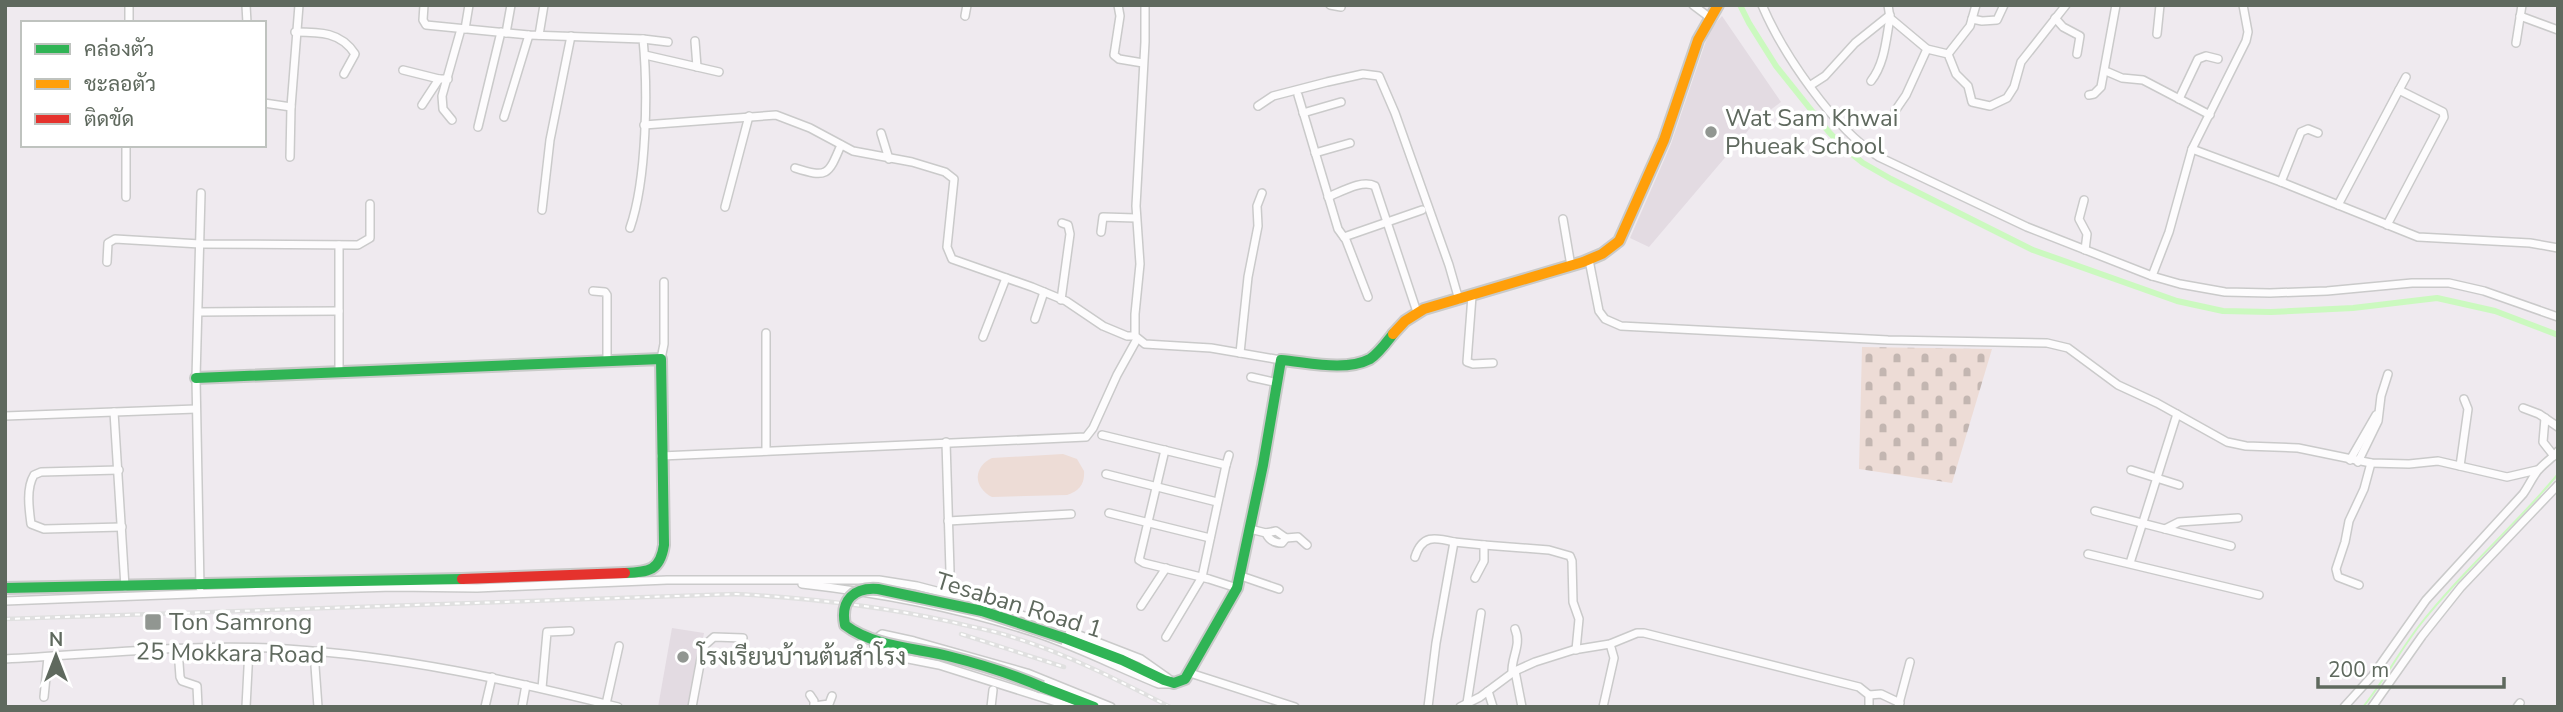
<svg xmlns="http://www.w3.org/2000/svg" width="2563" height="712" font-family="'Nunito Sans',Sarabun,sans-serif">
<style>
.education{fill:#e3dbe2}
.cemetery{fill:url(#cemetery-stones)}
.park{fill:#eddcd6}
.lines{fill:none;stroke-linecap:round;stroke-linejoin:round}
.stream{stroke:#cbf9bf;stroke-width:2}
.canal{stroke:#cbf9bf;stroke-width:6}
.street-casing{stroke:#cacaca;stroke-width:10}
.fast-casing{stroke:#c9cac9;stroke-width:14}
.slow-casing{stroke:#c9cac9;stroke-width:14}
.jam-casing{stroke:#c9cac9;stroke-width:14}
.street{stroke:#fdfcfd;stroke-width:7}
.fast{stroke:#30b455;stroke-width:10}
.slow{stroke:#ff9f0a;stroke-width:10}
.jam{stroke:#e5322d;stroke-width:10}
.rail-casing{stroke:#e0e0e0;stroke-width:4.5}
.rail{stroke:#fff;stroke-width:2;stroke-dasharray:5;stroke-linecap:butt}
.fast-bridge-casing{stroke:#c9cac9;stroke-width:14;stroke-linecap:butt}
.fast-bridge{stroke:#30b455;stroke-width:10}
.poi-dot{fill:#919691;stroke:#fff;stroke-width:2.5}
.labels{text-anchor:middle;stroke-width:7;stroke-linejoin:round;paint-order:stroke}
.poi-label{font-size:24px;fill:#5f695e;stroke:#fff;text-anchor:start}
.street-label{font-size:24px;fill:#5f695e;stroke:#fff}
</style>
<defs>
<pattern id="cemetery-stones" width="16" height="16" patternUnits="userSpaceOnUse" patternTransform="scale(1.75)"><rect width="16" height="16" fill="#eddcd6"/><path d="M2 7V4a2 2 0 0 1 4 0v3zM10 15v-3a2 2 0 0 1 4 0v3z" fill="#c3b6b1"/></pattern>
</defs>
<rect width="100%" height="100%" fill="#efeaef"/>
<g class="education">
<path d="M1722,16L1781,102L1757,120L1649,247L1630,238L1671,144L1706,41L1712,27Z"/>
<path d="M672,628L704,633L690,707H658Z"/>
</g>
<path class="cemetery" d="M1862,347L1992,349L1952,483L1859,469Z"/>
<path class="park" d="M1063,454L1077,459L1084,471C1085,484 1079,491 1067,495L992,497C973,487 973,467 992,458Z"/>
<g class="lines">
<path class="stream" d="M2363,707C2384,681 2399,652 2419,626C2461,572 2514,527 2558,474"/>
<path class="canal" d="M1740,5L1749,23L1776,66L1828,131L1843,147L1863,163L1891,179L2033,250L2177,301L2223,311L2271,312L2353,308L2437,298L2495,311L2558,335"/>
<defs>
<g id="street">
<path d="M129,5V23"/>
<path d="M246,5L247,23"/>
<path d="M424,5L423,20L426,25L529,35L643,39C648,90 647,179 630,228"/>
<path d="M1118,5L1120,16L1114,55L1119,59L1143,63"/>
<path d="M1145,5V42L1136,206L1140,264L1135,314V336L1145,344L1211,348L1281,360"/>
<path d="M1330,5L1341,7"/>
<path d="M1693,5L1709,17"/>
<path d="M1762,5C1783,54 1834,129 1879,157L2027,227L2152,276L2180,284L2225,292L2270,293L2327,291L2412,283H2449L2484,291L2558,317"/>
<path d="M1888,5L1890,18L1927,49L1948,54L1956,74L1968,86L1972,102L1990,106L2007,98L2014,87L2021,62L2066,5"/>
<path d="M2243,5L2248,32L2246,41L2192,149L2281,182L2418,237L2530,243L2558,248"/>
<path d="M965,16L967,5"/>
<path d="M2520,16L2558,30"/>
<path d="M2055,18L2063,27L2080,36L2077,54"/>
<path d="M1972,19L1982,21L1997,20L2004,5"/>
<path d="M465,29L469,5"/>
<path d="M295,32C320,32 341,32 355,54L344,74"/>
<path d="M506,33L511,5"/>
<path d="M2157,34L2160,5"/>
<path d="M539,35L544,5"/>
<path d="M643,39L668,42"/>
<path d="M695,41L697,67"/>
<path d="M2516,43L2522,5"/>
<path d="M1948,54L1970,26L1976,5"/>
<path d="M645,55L719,72"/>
<path d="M403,70L439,79"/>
<path d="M2108,72L2122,78L2143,80L2210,115"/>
<path d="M1871,81C1885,63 1886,39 1890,18"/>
<path d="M1811,85L1825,76L1855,43L1890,15"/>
<path d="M2399,90L2406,77"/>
<path d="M1298,95L1338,229L1346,240L1368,297"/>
<path d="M2089,95L2094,94L2101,87L2116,5"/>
<path d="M2179,99L2198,59L2206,56L2218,59"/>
<path d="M264,103L291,107"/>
<path d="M422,105L439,79H448"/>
<path d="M1258,106L1273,96L1327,82L1363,74L1379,76L1395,113L1449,265L1459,300"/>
<path d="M1895,111L1906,95L1927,49"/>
<path d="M1303,113L1341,102"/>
<path d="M504,117L529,35"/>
<path d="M452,120L443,109L442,96L461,29"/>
<path d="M644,125L776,115L810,128L853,151L912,162L945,172L954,179L947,247L952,259L1032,287L1066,301L1103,326L1127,336H1135"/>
<path d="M478,127L501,32"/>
<path d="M881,133L889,159"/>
<path d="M1315,153L1350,143"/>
<path d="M290,157L291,107L299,5"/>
<path d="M795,168C827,178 828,176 841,145"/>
<path d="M2281,182L2301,132L2308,129L2318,133"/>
<path d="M126,197V145"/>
<path d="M1328,197C1341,192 1362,179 1375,186L1417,312"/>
<path d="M2084,200L2079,219L2087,234L2085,250"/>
<path d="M2338,205L2399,90L2443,112L2444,117L2387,225"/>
<path d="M725,207L749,116"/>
<path d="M542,210L550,140L571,36"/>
<path d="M1563,219L1571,266"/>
<path d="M1101,232L1103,217L1136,218"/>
<path d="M1344,237L1422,210"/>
<path d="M1589,260L1599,311L1605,319L1621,326L1888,340L2047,343L2068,348L2118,385L2157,403L2227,442L2246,446L2298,448L2371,463L2409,464L2438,461L2507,477L2537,470"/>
<path d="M107,262L108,243L115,239L200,244L358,245L370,238V204"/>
<path d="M2152,276L2169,232L2192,149"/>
<path d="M593,291L605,292L607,295V361"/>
<path d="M1472,296L1467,362L1473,364L1493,363"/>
<path d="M1061,300L1070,234L1068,225L1062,223"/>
<path d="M199,312L339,311"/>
<path d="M1035,319L1044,292"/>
<path d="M983,337L1006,278"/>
<path d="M1240,353L1248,277L1258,226L1257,206L1262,193"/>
<path d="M661,359L664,344V282"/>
<path d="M339,372V245"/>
<path d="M1251,377L1278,383"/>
<path d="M2523,408L2539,414L2558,427"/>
<path d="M114,412L125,587"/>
<path d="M5,416L196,409"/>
<path d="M2545,418L2543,442L2554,456"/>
<path d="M1102,435L1226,465L1229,455"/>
<path d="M1165,450L1139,560L1144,563L1209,579L1237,588"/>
<path d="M766,451V333"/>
<path d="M661,456L1086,437L1093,428L1117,375L1137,339"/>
<path d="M2350,460L2376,415"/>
<path d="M2358,462L2378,421L2381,396L2388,374"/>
<path d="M2460,466L2468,409L2464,399"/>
<path d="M119,470L41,472L34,475C26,488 29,509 31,524L44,529L122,527"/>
<path d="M2131,470L2179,485"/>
<path d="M1106,474L1217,502"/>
<path d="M2095,511L2231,546"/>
<path d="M1109,513L1210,538"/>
<path d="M948,521L1071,514"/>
<path d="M1250,529L1266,533L1276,531L1286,538L1298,537L1307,545"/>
<path d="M2165,529L2179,522L2238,518"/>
<path d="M1266,533C1269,540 1274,543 1282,543L1286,538"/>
<path d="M1454,542L1484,545V561L1475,578"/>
<path d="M1484,545L1549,550L1570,556L1572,561L1573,602L1579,619L1576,650"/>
<path d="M2088,554L2259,595"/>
<path d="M1415,557C1422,535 1434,537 1454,542L1436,643L1428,707"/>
<path d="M2130,563L2177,414"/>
<path d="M1241,576L1279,589"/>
<path d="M802,584C881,593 964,609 1039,634C1080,648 1119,668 1159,684H1170"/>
<path d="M2359,585L2338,577L2336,569L2345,542L2349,521L2364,489L2371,463"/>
<path d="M200,588L196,378L201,193"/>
<path d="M945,594L950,571L946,442"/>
<path d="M5,601L296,590L393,587L477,588L667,580H879L917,586L994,606L1061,628L1141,659L1168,678"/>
<path d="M1141,606L1166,568"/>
<path d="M1166,637L1202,577L1226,465"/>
<path d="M178,649L180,677L182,681L197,686L198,707"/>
<path d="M314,652L318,707"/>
<path d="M5,659C99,654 194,643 287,649C400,656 509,680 618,707"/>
<path d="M1515,671L1522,707"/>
<path d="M1190,673L1295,707"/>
<path d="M1512,673C1511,657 1522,645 1515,629"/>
<path d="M542,688L547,632L570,631"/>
<path d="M1488,691L1493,707"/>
<path d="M810,695L814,701V707"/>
<path d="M1869,695L1881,694L1900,703"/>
<path d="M44,697L48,657"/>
<path d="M1467,703L1481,613"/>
<path d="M606,704L619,646"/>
<path d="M814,706L829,704L832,696"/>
<path d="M246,707L249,649"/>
<path d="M485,707L492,677"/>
<path d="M522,707L526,685"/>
<path d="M692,707L702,653L705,645L714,637L743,638"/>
<path d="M991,707L993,690"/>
<path d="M1072,707L939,665L878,653L874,651V640L882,634L914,641L1027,673L1111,707"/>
<path d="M1460,707L1480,697L1515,671L1535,662L1573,650L1610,644L1637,633H1644L1859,687L1869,695V707"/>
<path d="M1603,707L1614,658L1610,644"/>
<path d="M1898,707L1910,662"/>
<path d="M2344,707L2373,675L2426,600L2523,494C2528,487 2531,480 2536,473C2541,465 2552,459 2558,451"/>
<path d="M2372,707L2422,636L2461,587L2558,485"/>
<path d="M2517,707L2520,703"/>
</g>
<g id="fast">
<path d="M196,378L661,359L664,545C660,571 649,572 625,573"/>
<path d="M5,588L462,579"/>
<path d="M1064,638L1122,660L1164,680L1174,683L1185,679L1237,588L1263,465L1281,360C1307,362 1345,372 1370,359C1379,353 1386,343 1393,334"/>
<path d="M1042,687L1094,707"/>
</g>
<path id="slow" d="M1393,334L1405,321L1424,309L1583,262L1602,254L1619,241L1664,140L1698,40L1718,5"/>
<path id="jam" d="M462,579L625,573"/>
</defs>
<use href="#street" class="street-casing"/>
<use href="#fast" class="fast-casing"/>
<use href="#slow" class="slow-casing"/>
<use href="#jam" class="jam-casing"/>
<use href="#street" class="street"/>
<use href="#fast" class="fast"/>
<use href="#slow" class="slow"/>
<use href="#jam" class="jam"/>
<defs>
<g id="rail">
<path d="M5,619L736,594C809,598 880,606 952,622C971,627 991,630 1009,636C1065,653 1118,680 1170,707"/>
<path d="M961,634L1064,667"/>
</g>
</defs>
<use href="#rail" class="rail-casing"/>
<use href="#rail" class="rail"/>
<defs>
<path id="fast-bridge" d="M1042,687C1012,674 980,664 948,656C915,648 872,646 845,625C840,600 854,587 878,589L982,611L1064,638"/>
</defs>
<use href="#fast-bridge" class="fast-bridge-casing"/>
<use href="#fast-bridge" class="fast-bridge"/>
</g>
<g class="poi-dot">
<circle cx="1711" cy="132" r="7"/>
<rect x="144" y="613" width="18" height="18" rx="3.5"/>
<circle cx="683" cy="657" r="7"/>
</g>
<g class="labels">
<g class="poi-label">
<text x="1725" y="126">Wat Sam Khwai<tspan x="1725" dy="28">Phueak School</tspan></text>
<text x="169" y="630">Ton Samrong</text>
<text x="697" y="665">โรงเรียนบ้านต้นสำโรง</text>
</g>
<g class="street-label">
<text transform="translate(1019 605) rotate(17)" y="8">Tesaban Road 1</text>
<text transform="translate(230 653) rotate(1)" y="8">25 Mokkara Road</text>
</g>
</g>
<rect width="2563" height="712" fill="none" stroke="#5f695e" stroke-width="14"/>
<rect x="21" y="21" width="245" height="126" fill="#ffffff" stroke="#bfc3bf" stroke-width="2"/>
<rect x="35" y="44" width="35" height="10" fill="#30b455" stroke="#bfc3bf" stroke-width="2"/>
<text x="84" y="56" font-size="21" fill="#5f695e">คล่องตัว</text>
<rect x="35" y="79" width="35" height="10" fill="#ff9f0a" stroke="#bfc3bf" stroke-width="2"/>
<text x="84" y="91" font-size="21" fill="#5f695e">ชะลอตัว</text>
<rect x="35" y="114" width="35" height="10" fill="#e5322d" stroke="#bfc3bf" stroke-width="2"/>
<text x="84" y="126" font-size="21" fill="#5f695e">ติดขัด</text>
<g transform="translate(56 656)" stroke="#ffffff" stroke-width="5" paint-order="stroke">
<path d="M0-5L12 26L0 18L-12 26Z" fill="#5f695e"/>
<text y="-10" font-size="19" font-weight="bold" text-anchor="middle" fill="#5f695e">N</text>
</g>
<path d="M2318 677v10h186v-10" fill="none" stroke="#5f695e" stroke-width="3.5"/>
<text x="2328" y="677" font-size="21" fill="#5f695e" stroke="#ffffff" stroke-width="5" paint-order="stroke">200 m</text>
</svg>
